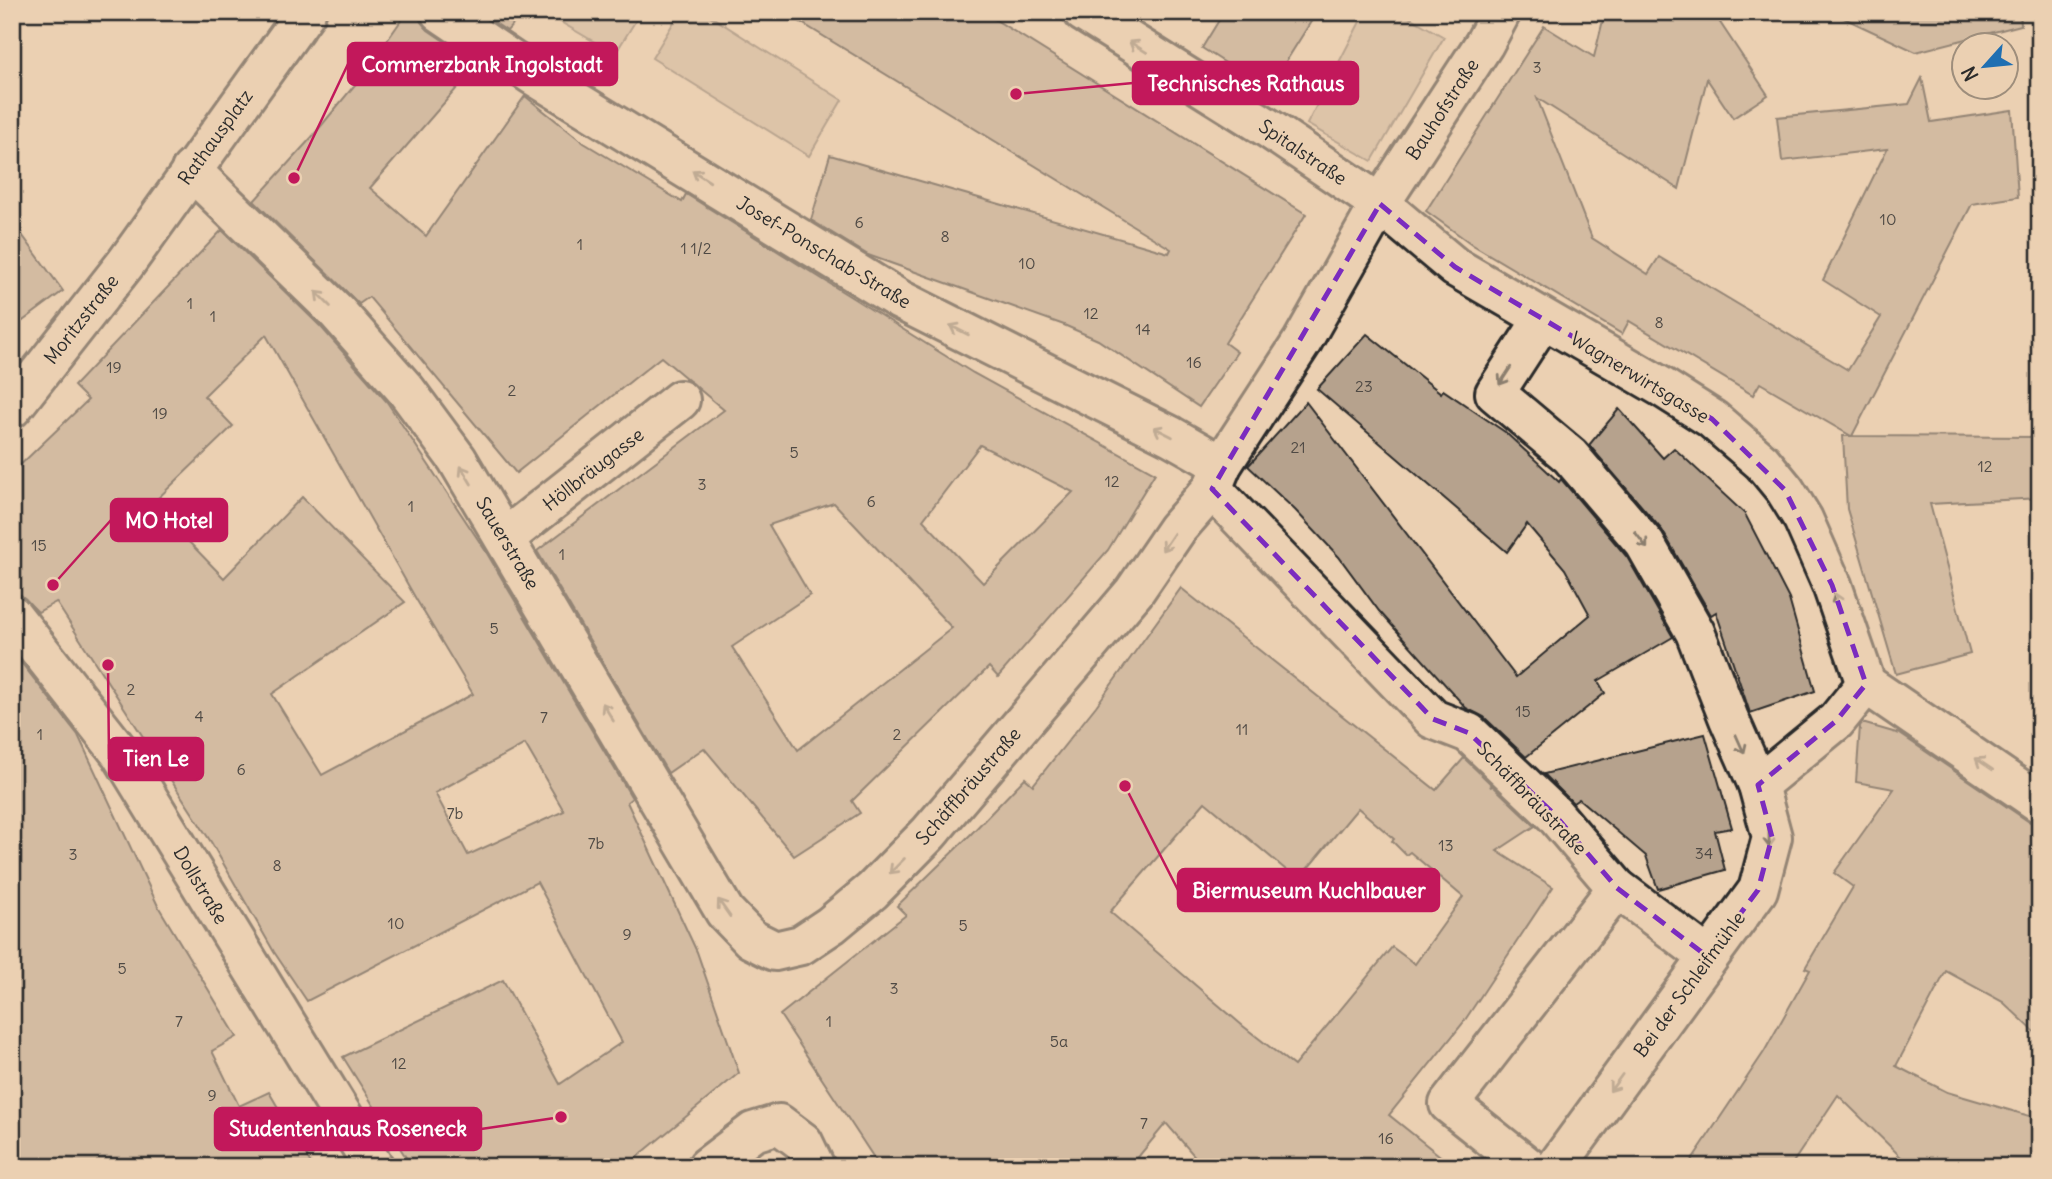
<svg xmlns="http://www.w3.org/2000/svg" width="2052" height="1179" font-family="Delius,sans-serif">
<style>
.green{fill:#ccb59c;stroke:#7c7064;stroke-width:2}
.building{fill:#b6a28d;stroke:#2b2b2b;stroke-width:2;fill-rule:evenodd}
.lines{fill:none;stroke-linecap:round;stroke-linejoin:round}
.minor-casing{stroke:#2b2b2b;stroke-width:44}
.minor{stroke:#ebd0b2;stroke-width:38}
.oneway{stroke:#8b7e6e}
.marked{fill:none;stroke:#7b2cbf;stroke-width:5;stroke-dasharray:14 9;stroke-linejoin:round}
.labels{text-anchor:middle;stroke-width:5;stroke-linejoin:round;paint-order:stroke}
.number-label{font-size:16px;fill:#4e4944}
.street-label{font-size:19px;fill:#2b2b2b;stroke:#ebd0b2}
.leader{fill:none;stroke:#c2185b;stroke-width:2.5}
.callout-dot{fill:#c2185b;stroke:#ebd0b2;stroke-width:2.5}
.callout{fill:#c2185b;stroke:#c2185b;stroke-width:2.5}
.callout-label{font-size:21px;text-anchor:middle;font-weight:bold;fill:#fff}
</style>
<rect width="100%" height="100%" fill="#ebd0b2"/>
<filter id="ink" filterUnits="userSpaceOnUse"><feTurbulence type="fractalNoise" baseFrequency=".0143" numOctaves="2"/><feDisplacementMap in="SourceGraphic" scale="14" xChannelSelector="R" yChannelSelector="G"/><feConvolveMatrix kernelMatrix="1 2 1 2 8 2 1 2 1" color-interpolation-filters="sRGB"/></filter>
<g filter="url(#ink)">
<g class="green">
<path d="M549,12H641L615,54L547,14Z"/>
<path d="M680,12H704L842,100L809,156L652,58Z"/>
<path d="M1365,12H1400L1444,37L1372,161L1307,124Z"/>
</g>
<g class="building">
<path d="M407,12H418L421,22L428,30L478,64L370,188L426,236L525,96L584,143L682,202L686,194L973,373L1155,473L1108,550L998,677L989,667L852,801L860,813L794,856L704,748L668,773L537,551L724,410L661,357L516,473L369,297L359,304L254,201L312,137L363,75ZM980,445L1073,492L983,583L923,520ZM834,503L952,628L798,750L732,647L810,595L769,525Z"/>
<path d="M479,12H524L507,31Z"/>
<path d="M784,12H983L1306,214L1225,343L1237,352L1199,407L1098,340L1064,325L868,255L811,220L830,155L1169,253L1171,249Z"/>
<path d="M1224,12H1317L1268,90L1202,48Z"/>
<path d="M1605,12H1713L1768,95L1733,118L1707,79L1679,189L1537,98L1592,238L1648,274L1659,257L1848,370L1881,317L1823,280L1887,149L1782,161L1777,117L1909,104L1922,78L1931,122L2012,110L2018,197L1972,204L1852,436L2040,437V498L1930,504L1970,654L1896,674L1847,509L1843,436H1851L1760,383L1753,395L1629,321L1622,334L1473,245L1426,211L1544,26L1594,57Z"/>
<path d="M1831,12H2020L2021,25L1916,52Z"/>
<path d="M12,221L63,291L12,329Z"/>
<path d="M222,230L321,327L387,402L485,550L632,798L627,802L697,952L739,1073L625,1167H412L343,1057L503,980L560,1084L622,1042L537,882L307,1001L274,952L211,842L56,602L38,612L21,595L12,594V473L88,400L74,386ZM266,335L416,599L473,694L322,775L272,694L405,602L302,497L224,578L152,504L233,426L204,396ZM525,744L564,811L468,855L435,793Z"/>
<path d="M1367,334L1441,393L1443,390L1505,432L1559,482L1561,479L1627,557L1673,637L1598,681L1605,693L1526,757L1484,717L1466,708L1379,611L1339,557L1295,510L1248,466L1306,402L1516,677L1590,615L1565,569L1527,524L1507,552L1317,389Z"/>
<path d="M1619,409L1663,458L1674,448L1745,514L1789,599L1815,691L1750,713L1716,612L1711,615L1662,530L1589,445Z"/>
<path d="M1181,588L1436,790L1464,758L1492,785L1490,787L1493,786L1535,826L1497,851L1553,887L1463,1023L1389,1115L1454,1167H1204L1166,1123L1130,1167H880L780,1015L906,915L897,906L970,835L1025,778L1033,785L1096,706ZM1205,802L1298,880L1358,808L1394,839L1392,841L1406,855L1410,852L1463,897L1415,964L1392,947L1294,1066L1243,1026L1110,912Z"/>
<path d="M12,651L78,735L158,906L237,1037L212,1051L239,1106L269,1092L313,1167H12Z"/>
<path d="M1862,723L1900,734L2028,821L2040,825V1037L2003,1002L1946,971L1896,1066L1947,1092L2040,1119V1167H1911L1838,1095L1790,1167H1687L1764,1052L1810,970L1805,968L1853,887L1834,873L1894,789L1856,782L1860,726Z"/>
<path d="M1705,734L1732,828L1715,831L1725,870L1658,889L1646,856L1579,799L1573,803L1544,774Z"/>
</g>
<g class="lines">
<defs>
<g id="minor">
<path d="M440,12L533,75L900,300L1171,436L1222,465"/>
<path d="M1083,12L1268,128L1380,204L1455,267L1660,386L1712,419L1762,462L1785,490L1803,519L1832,585L1866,684L2040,803"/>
<path d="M191,170L337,312L406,390L457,459L725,912L751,939L775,951L801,945L831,925L872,891L929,833L1134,592L1177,529L1212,489L1222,465L1302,342L1380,204L1484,44L1501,12"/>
<path d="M1543,319L1495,393L1570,456L1645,544L1695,632L1729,719L1758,785L1772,837L1758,890L1556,1167"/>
<path d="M12,408L126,263L306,12"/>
<path d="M1212,489L1433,719L1469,733L1554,814L1617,888L1708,957"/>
<path d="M505,538L680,400"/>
<path d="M12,615L121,754L374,1167"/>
<path d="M1758,785L1836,721L1866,684"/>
<path d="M707,1167L753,1132L779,1124L803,1142L815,1167"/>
<path d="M1528,1167L1449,1104L1617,888"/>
</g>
</defs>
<use href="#minor" class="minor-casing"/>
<use href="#minor" class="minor"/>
</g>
<defs><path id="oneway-shaft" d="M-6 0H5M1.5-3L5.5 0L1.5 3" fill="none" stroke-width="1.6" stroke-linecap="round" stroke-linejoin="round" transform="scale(1.75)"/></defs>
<g class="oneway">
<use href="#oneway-shaft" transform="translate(1138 47) rotate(-148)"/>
<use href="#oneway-shaft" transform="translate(701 176) rotate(-147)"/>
<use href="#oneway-shaft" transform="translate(323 299) rotate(-135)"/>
<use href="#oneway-shaft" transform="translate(959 330) rotate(-153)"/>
<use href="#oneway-shaft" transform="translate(1505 376) rotate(123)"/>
<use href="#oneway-shaft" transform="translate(1163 432) rotate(-153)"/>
<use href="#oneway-shaft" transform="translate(466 475) rotate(-121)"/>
<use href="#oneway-shaft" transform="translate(1641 540) rotate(53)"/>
<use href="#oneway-shaft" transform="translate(1168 542) rotate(124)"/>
<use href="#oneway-shaft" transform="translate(1838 603) rotate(-109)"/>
<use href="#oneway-shaft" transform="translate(608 712) rotate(-121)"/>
<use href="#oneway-shaft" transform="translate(1740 744) rotate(66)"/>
<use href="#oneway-shaft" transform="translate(1984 764) rotate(-146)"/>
<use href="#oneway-shaft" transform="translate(1769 837) rotate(90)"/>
<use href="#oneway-shaft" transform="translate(897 866) rotate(135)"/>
<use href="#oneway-shaft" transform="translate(724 908) rotate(-125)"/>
<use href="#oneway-shaft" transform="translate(1616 1083) rotate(126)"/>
</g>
</g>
<path d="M0 0H2052V1179H0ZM1380,204L1455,267L1712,419L1785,490L1832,585L1866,684L1836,721L1758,785L1772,837L1758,890L1708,957L1617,888L1554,814L1469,733L1433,719L1212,489Z" fill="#ebd0b2" fill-opacity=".55" fill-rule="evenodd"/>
<path class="marked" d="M1380,204L1455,267L1712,419L1785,490L1832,585L1866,684L1836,721L1758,785L1772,837L1758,890L1708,957L1617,888L1554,814L1469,733L1433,719L1212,489Z"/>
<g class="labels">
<g class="number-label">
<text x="1537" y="73">3</text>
<text x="1888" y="225">10</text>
<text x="859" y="228">6</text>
<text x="945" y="242">8</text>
<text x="580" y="250">1</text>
<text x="696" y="254">1 1/2</text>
<text x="1027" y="269">10</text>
<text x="190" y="309">1</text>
<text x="1091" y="319">12</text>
<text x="213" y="322">1</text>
<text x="1659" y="328">8</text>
<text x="1143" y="335">14</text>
<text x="1194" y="368">16</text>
<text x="114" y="373">19</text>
<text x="1364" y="392">23</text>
<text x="512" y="396">2</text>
<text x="160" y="419">19</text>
<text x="1298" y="453">21</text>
<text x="794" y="458">5</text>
<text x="1985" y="472">12</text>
<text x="1112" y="487">12</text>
<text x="702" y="490">3</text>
<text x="871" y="507">6</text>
<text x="411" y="512">1</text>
<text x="39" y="551">15</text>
<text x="562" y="560">1</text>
<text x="494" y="634">5</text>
<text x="131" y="695">2</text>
<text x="1523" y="717">15</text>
<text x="199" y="722">4</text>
<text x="544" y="723">7</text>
<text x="1242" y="735">11</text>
<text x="40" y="740">1</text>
<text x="897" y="740">2</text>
<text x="241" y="775">6</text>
<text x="455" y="819">7b</text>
<text x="596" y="849">7b</text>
<text x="1446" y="851">13</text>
<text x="1704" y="859">34</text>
<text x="73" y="860">3</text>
<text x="277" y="871">8</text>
<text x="396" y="929">10</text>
<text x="963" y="931">5</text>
<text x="627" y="940">9</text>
<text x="122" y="974">5</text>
<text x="894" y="994">3</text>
<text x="179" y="1027">7</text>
<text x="829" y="1027">1</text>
<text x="1059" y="1047">5a</text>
<text x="399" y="1069">12</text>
<text x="212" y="1101">9</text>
<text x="1144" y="1129">7</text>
<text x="1386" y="1144">16</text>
</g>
<g class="street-label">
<text transform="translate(1442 109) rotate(-57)" y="7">Bauhofstraße</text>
<text transform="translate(215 137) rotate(-54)" y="7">Rathausplatz</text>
<text transform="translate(1303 152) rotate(34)" y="7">Spitalstraße</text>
<text transform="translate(824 252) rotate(31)" y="7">Josef-Ponschab-Straße</text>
<text transform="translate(81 319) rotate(-52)" y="7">Moritzstraße</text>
<text transform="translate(1640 377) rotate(31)" y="7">Wagnerwirtsgasse</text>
<text transform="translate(593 469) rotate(-38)" y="7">Höllbräugasse</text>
<text transform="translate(508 543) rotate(59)" y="7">Sauerstraße</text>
<text transform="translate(968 786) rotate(-49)" y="7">Schäffbräustraße</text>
<text transform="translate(1532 798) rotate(46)" y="7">Schäffbräustraße</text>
<text transform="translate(201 885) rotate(59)" y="7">Dollstraße</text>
<text transform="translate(1689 984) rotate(-54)" y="7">Bei der Schleifmühle</text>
</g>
</g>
<path class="leader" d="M294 178L348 64M1016 94L1133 83M53 585L111 520M108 665L109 759M1125 786L1178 890M561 1117L481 1129"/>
<g class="callout-dot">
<circle cx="294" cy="178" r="7"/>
<circle cx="1016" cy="94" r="7"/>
<circle cx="53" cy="585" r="7"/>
<circle cx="108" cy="665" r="7"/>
<circle cx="1125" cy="786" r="7"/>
<circle cx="561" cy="1117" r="7"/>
</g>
<g class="callout">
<rect x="348" y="43" width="269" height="42" rx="7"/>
<rect x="1133" y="62" width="225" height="42" rx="7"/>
<rect x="111" y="499" width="116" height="42" rx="7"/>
<rect x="109" y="738" width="94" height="42" rx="7"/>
<rect x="1178" y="869" width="261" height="42" rx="7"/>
<rect x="215" y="1108" width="266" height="42" rx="7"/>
</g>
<g class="callout-label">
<text x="482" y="72">Commerzbank Ingolstadt</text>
<text x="1246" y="91">Technisches Rathaus</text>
<text x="169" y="528">MO Hotel</text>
<text x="156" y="766">Tien Le</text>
<text x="1309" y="898">Biermuseum Kuchlbauer</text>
<text x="348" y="1136">Studentenhaus Roseneck</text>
</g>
<rect width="2052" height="1179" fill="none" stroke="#ebd0b2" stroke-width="42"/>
<rect x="21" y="21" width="2010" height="1137" fill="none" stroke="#2b2b2b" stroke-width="2.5" filter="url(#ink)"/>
<g transform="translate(1985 66) rotate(243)"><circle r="33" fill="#ebd0b2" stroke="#9e8e7c" stroke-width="2"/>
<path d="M0-5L12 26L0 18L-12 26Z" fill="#1f6fb2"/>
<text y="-10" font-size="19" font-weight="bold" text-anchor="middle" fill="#2b2b2b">N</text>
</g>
</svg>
